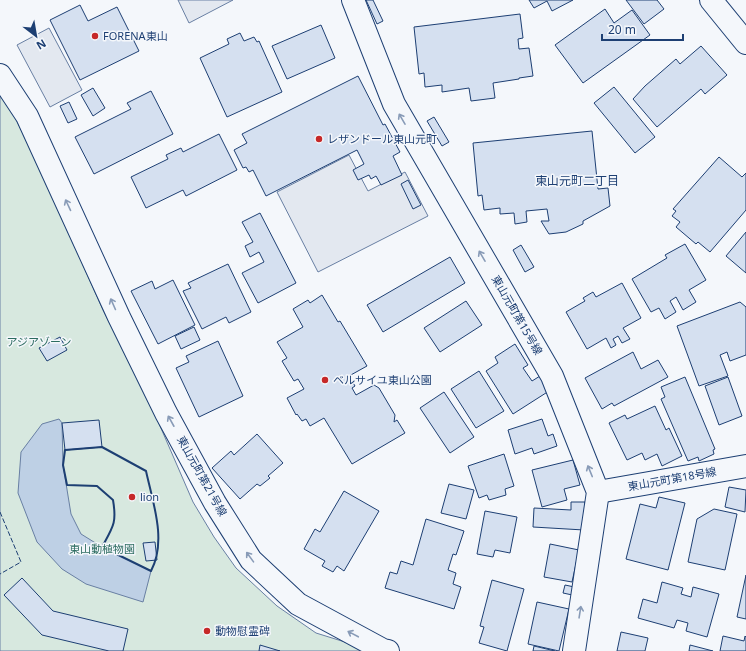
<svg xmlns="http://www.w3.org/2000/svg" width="746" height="651" font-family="'Noto Sans','Noto Sans JP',sans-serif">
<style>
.green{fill:#d7e8df;stroke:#687fa3}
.parking{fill:#e3e8f0;stroke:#687fa3}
.water{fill:#bed0e5;stroke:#687fa3}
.building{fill:#d5e0f0;stroke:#1d3f73}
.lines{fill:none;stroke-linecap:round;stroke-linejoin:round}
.minor-casing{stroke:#1d3f73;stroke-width:24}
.minor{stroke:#f4f7fb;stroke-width:22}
.fence{stroke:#1d3f73;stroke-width:1;stroke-dasharray:5 2;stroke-linecap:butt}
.wall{stroke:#1d3f73;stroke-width:2}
.oneway{stroke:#889bb7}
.poi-dot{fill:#c62828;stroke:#f4f7fb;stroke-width:1.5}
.labels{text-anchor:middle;stroke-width:3;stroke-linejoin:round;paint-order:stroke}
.poi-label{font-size:11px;fill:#1d3f73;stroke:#f4f7fb;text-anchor:start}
.street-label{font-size:11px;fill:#1d3f73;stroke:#f4f7fb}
.park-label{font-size:11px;fill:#2c6c60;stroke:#f4f7fb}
.neighbourhood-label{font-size:12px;fill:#1d3f73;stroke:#f4f7fb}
</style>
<rect width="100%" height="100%" fill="#f4f7fb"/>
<path class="green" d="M0,87L41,170L103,310L147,396L193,502L214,537L236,568L277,606L316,633L374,651H0Z"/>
<g class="parking">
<path d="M178,0H233L189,23Z"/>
<path d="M49,28L82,90L50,107L17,45Z"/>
<path d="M349,155L368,191L405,172L428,216L318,272L277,192Z"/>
</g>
<path class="water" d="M59,419L62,423L63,465L71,514L81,534L102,547L151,571L143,602L86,584L62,569L37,542L18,493L21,452L42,424Z"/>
<g class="building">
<path d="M366,0H373L383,21L377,24Z"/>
<path d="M529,0H573L552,11L547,1L534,8Z"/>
<path d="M626,0H657L664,9L644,24Z"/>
<path d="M80,5L88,21L117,7L139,51L80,80L50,20Z"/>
<path d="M605,9L614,23L632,10L650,35L583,83L555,45Z"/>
<path d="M520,14L523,38L518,39L519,49L529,48L533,76L519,78V79L493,83L495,98L471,101L469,88L442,92V85L425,87L424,73L419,74L414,27Z"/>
<path d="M321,25L335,58L287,79L272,46Z"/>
<path d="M240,33L244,41L254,37L257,42L259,41L282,92L227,117L200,58L229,44L227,39Z"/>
<path d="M701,46L727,75L705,94L701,89L657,127L633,99L645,86L676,59L680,64Z"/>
<path d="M358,76L383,125L385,124L400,152L393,156L402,175L381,185L376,176L371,179L369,175L358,180L353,170L364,164L357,150L266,196L253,170L249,172L246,167L243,168L234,150L247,143L242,134Z"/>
<path d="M614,87L655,137L635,153L594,103Z"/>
<path d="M93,88L105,108L93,116L81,95Z"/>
<path d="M151,91L173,134L94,174L75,137L131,109L127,103Z"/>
<path d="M69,102L77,119L68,123L60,106Z"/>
<path d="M434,117L449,142L442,146L427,121Z"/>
<path d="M592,131L598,189L608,188L610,206L583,221V224L566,232L549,234L541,221H549L547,209L526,211L527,222L515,224L514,213L500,214V208L484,210L482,195L478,196L473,143Z"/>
<path d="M219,134L237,170L186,196L183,190L146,208L131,177L168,159L166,155L181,148L183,152Z"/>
<path d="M719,157L742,177L746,173V210L710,252L698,242L696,244L676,227L680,222L672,216L676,211L673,209Z"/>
<path d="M408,180L421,205L413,209L401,184Z"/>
<path d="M260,213L296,283L258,303L242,273L264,262L259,252L250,257L245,246L253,242L242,222Z"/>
<path d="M746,232V273L726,256Z"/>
<path d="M685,244L706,280L689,290L696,302L683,310L676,297L670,301L676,312L665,319L659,308L651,312L632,279L667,258L665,255Z"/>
<path d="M521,245L534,267L525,272L513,250Z"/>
<path d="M450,257L465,283L383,332L367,305Z"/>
<path d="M228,264L251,312L229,323L226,317L202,329L183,291L191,288L188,283Z"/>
<path d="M173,280L195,325L158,344L131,291L152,281L155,289Z"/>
<path d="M622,283L641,318L623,328L630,339L622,343L618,336L613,339L616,345L611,348L606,338L587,349L566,312L585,301L583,298L593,292L596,297Z"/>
<path d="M322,295L338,322L340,321L367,366L349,376L355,386L352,388L356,395L374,385L379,388L395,415L394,422L397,420L405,433L352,464L324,418L310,426L306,419L302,421L297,414L296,415L287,398L304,389L298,379L294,381L282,361L287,358L277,342L303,327L293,309L308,300L310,303Z"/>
<path d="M466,301L482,325L440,352L424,328Z"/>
<path d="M740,302L746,307V355L730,361L727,352L720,355L728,376L699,386L677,326Z"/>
<path d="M194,327L200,340L181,349L175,336Z"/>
<path d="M60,337L67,350L47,361L39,348Z"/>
<path d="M218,341L243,396L199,417L176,368L189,362L186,356Z"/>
<path d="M515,344L528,365L523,368L532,381L540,376L549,391L513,414L486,371L498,363L495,357Z"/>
<path d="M633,352L641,369L658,360L668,377L614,406L612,403L602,409L585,378Z"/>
<path d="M479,371L504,411L476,428L451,389Z"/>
<path d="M685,377L715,449L713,450L714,454L699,461L698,457L688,461L661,399L665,397L661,387Z"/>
<path d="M728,377L742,416L719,425L705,386Z"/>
<path d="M444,392L474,437L450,453L420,408Z"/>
<path d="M655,406L666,430L669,428L682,456L662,466L657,454L645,460L642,453L627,460L609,423L625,415L627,419Z"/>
<path d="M542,419L548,436L553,434L557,446L534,454L532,448L515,454L508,430Z"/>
<path d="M99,420L102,447L65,450L62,423Z"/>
<path d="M257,434L283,463L268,476L270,478L260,486L257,484L240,499L212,468L231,451L234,455Z"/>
<path d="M504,454L514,486L505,489L506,495L489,500L487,495L479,498L468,466Z"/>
<path d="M573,460L580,485L564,489L567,500L542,507L532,470Z"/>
<path d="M449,484L474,490L466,519L441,513Z"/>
<path d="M729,487L746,490L745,512L725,507Z"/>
<path d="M344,491L379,511L344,571L337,566L333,572L322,566L325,561L304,549L315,529L320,532Z"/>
<path d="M659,497L685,503L668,570L626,559L640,504L656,508Z"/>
<path d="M571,502H585L584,530L533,527L534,508L571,510Z"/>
<path d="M714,509L737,514L725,570L688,562L697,519Z"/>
<path d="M485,511L517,517L510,553L495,550L493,557L477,554Z"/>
<path d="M426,519L464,531L456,555L453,554L448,570L456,573L453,584L461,587L454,609L385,588L390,572L397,574L401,561L413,565Z"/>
<path d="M155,542L157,560L146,561L143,543Z"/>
<path d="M550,544L579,550L572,582L544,577Z"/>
<path d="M746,575V619L737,617Z"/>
<path d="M22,578L53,611L128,629L123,651H109L42,635L4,595Z"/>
<path d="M492,580L524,589L507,651L479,643L484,627L480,626Z"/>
<path d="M662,582L683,588L681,594L691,597L693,587L719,594L707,637L686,631L688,623L677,620L674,628L638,618L643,599L657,603Z"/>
<path d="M565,585L579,588L577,596L563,593Z"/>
<path d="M537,602L569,609L559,651L528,644Z"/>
<path d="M621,632L648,638L645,651H617Z"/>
<path d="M723,636L744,641L745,636L746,637V651H720Z"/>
<path d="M260,645L280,651H259Z"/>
<path d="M690,645L713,651H689Z"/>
<path d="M534,646L555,651H533Z"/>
</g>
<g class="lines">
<defs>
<g id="minor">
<path d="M353,0L394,104L552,376L598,492L574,651"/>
<path d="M711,0L746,43"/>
<path d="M0,75L27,116L119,317L166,413L215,503L251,560L298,604L383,650L388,651"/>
<path d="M598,492L746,466"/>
</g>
</defs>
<use href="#minor" class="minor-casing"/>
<use href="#minor" class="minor"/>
<path class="fence" d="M0,512L21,562L0,574"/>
<path class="wall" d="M102,447L146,471C153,503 167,541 151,571L102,547C113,527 117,523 113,500L97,486L67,485L63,465L65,450Z"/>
</g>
<defs><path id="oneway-shaft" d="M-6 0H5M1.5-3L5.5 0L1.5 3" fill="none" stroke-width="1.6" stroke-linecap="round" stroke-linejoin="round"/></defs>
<g class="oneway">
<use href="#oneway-shaft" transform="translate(402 119) rotate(-120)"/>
<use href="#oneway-shaft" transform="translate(68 205) rotate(-115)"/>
<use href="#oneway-shaft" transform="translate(482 256) rotate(-120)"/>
<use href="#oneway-shaft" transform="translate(113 304) rotate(-114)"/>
<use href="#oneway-shaft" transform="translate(171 421) rotate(-119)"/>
<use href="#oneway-shaft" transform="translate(590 471) rotate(-112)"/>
<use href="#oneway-shaft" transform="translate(250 557) rotate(-126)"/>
<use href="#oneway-shaft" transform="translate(580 612) rotate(-81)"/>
<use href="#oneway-shaft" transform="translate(353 634) rotate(-152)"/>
</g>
<g class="poi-dot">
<circle cx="95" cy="36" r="4"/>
<circle cx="319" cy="139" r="4"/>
<circle cx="325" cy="380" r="4"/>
<circle cx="132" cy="497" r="4"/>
<circle cx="207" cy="631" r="4"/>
</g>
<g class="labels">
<g class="poi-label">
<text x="103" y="40">FORENA東山</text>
<text x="327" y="143">レザンドール東山元町</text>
<text x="333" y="384">ベルサイユ東山公園</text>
<text x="140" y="501">lion</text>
<text x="215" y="635">動物慰霊碑</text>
</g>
<g class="street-label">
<text transform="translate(517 315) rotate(60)" y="4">東山元町第15号線</text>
<text transform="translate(202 476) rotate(61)" y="4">東山元町第21号線</text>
<text transform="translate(672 479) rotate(-10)" y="4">東山元町第18号線</text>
</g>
<g class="park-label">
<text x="39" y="346">アジアゾーン</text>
<text x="102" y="553">東山動植物園</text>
</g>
<g class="neighbourhood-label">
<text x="577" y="185">東山元町二丁目</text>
</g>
</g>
<g transform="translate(36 36) rotate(149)" stroke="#f4f7fb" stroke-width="3" paint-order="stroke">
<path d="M0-3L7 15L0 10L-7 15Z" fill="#1d3f73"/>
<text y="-6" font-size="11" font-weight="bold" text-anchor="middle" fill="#1d3f73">N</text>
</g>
<path d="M602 34v6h81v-6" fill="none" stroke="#1d3f73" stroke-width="2"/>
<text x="608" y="34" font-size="12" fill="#1d3f73" stroke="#f4f7fb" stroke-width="3" paint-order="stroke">20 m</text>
</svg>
